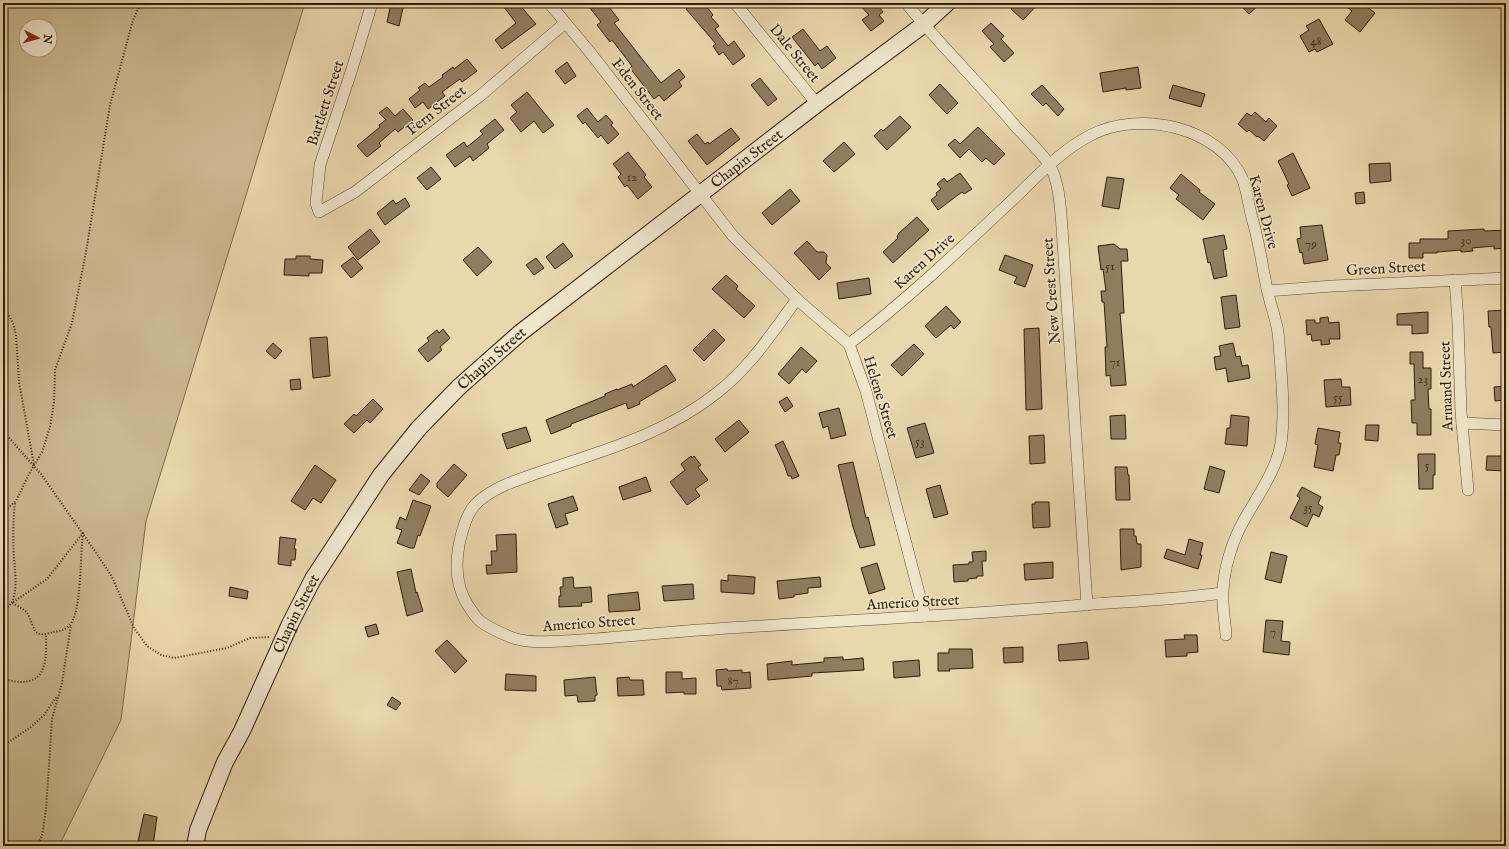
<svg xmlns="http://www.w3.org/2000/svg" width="1509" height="849" font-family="'IM FELL English',serif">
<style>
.green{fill:#cab891;stroke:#7d6b4c;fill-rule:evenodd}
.building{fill:#907e5d;stroke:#301e06}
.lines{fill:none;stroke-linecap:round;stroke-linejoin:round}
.minor-casing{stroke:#5e4c30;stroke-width:12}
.secondary-casing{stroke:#301e06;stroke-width:18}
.path{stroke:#301e06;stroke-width:2;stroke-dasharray:1 2;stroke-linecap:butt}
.minor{stroke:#f1e5ca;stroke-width:11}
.secondary{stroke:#f1e5ca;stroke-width:16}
.labels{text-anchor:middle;stroke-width:3;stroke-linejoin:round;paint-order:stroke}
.number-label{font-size:13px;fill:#48361c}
.street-label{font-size:15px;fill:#301e06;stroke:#f1e5ca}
</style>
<rect width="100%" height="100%" fill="#e9d7ae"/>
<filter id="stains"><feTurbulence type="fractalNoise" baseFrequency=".005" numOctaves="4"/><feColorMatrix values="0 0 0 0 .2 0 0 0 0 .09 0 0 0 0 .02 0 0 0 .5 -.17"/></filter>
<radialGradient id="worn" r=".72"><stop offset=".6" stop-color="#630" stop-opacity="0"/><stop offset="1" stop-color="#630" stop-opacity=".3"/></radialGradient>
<path class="green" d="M3,3H305L146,521L121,720L59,846H3ZM26,26H50V50H26Z"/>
<g class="building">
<path d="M391,3H404L399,26L387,22Z"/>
<path d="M501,3H518L536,24L502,49L495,40L516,23Z"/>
<path d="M586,3H606L619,20L614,23L661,83L679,69L685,77L679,82L682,86L664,101L659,95L654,99L630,68L632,66L612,40L610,42L597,25L601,22Z"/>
<path d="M693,3H704L713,15L711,17L719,26L715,29L728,46L734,41L745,56L733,65L723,52L719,55L713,46L716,44L686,9Z"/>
<path d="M858,3H876L883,12L879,15L884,21L871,31L862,20L869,15Z"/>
<path d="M1017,3H1039L1023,20L1011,9Z"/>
<path d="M1238,3H1261L1249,14Z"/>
<path d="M1342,3H1362L1375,13L1360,32L1345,20L1352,11Z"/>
<path d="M1319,19L1333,44L1317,52L1315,49L1309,52L1300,36L1309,30L1306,26Z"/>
<path d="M991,23L1004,36L1001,39L1014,53L1004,62L990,47L994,44L982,31Z"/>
<path d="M803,29L820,51L827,46L836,58L822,69L818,63L815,66L792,37Z"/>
<path d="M467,59L477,71L462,82L460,79L442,92L445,96L428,109L423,102L415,108L409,99L420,90L418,88L425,83L429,87L443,77L442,75L453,67L454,69Z"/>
<path d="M567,62L576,76L565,84L555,71Z"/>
<path d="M1138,67L1141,88L1126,90V88L1103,92L1100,73Z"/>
<path d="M760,78L777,99L768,106L751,85Z"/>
<path d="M940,84L958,103L947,114L929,95Z"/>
<path d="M1042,85L1064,109L1058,116L1046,103L1043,106L1031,94Z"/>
<path d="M1173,85L1205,94L1201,107L1169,98Z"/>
<path d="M527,92L554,125L543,133L534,121L521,132L510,118L517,112L511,105Z"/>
<path d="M387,107L395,116L403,109L413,120L398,132L395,129L379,143L381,146L367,157L357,146L380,127L379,125L386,120L379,113Z"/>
<path d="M587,108L598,122L606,115L613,123L611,125L619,134L608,144L601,135L598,138L585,122L583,124L577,116Z"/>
<path d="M1255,112L1266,122L1269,118L1277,126L1264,141L1258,136L1257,137L1249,130L1247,132L1238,124L1247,113L1251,116Z"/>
<path d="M900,116L911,127L887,150L874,136L881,129L883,131Z"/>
<path d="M495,119L504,130L487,144L489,148L473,161L470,156L455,167L446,155L464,142L467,147L483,134L480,131Z"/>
<path d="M978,127L1005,154L994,165L986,158L982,162L969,149L960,158L948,145L955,139L960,144Z"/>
<path d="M731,128L740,139L707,165L688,141L697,134L705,144L708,142L709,144Z"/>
<path d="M844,142L855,154L834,172L823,161Z"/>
<path d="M628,152L646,175L644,177L652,187L638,199L627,185L625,187L618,177L621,174L613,164Z"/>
<path d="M1293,153L1310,188L1292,196L1287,185L1289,184L1278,161Z"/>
<path d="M1390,163L1391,181L1370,183L1369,164Z"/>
<path d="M431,167L441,179L427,190L417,178Z"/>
<path d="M960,173L972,189L964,194L962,192L938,210L931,200L937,195L936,193L941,189L937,184L944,178L947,182Z"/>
<path d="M1181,174L1200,190L1199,192L1215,204L1203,220L1176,199L1179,195L1170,188Z"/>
<path d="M1107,177L1124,179L1119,209L1102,206Z"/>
<path d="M790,189L800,201L772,225L762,213Z"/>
<path d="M1364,192L1365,203L1356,204L1355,193Z"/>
<path d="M405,198L410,206L385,225L377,213L393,200L396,204Z"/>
<path d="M917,217L929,230L893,263L883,252L898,238L897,237L899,233Z"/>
<path d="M1322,225L1328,260L1304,264L1302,252L1300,253L1297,239L1301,238L1300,227Z"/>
<path d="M370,229L380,242L358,260L348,247Z"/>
<path d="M1484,229V231L1506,230V248L1494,249V246L1472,248L1473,251L1461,252V250L1437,252V253H1423V258H1409V243H1420V239H1448V231Z"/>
<path d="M1224,235L1227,249L1223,250L1227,276L1214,279L1210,262L1208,263L1203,239Z"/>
<path d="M807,241L817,252H824L827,255L826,263L831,268L819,280L794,253Z"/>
<path d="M563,243L573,256L555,269L546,257Z"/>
<path d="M1114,244L1120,249H1127L1128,261H1121L1124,313H1120L1126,385L1111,386L1110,375L1106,376L1105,347H1107L1104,302H1102L1101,291H1106L1103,269L1101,270L1098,246Z"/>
<path d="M478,247L492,262L477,276L463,260Z"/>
<path d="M1005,255L1033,265L1025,287L1014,283L1017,277L999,270Z"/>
<path d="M296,256H310V259L323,260L322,273H309V276L284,275L285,259H296Z"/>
<path d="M353,257L363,268L351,278L341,266Z"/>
<path d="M536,258L544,268L534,275L526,265Z"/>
<path d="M726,275L738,286L736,289L755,306L744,318L712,289Z"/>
<path d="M869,278L871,294L839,299L837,283Z"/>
<path d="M1236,295L1240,327L1225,329L1221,297Z"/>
<path d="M946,306L961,322L954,329L951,325L936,338L925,326Z"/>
<path d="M1506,310V326H1503L1505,352L1493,353L1491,327H1489L1488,311Z"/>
<path d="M1428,312V333L1412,334V325H1397V314Z"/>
<path d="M1328,317L1329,323L1339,322L1340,339H1329L1330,344L1321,345V340L1312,341L1311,334L1307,335L1306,320H1315V323H1320V318Z"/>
<path d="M1039,328L1042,409L1026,410L1024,329Z"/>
<path d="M443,329L450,338L440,347L442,350L428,362L418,350L429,341L427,338L437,330L439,333Z"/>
<path d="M714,329L725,340L704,361L693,350Z"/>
<path d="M327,337L330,376L313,378L310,338Z"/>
<path d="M273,343L282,351L275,359L266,351Z"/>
<path d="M1233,343L1236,357L1240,356L1242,366L1248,365L1250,378L1228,382L1226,368L1216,370L1214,357L1221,356L1219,346Z"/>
<path d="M914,344L924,354L902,376L891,365Z"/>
<path d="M801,347L817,361L806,373L802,369L789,384L778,374Z"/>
<path d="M1410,352H1423V368H1431V389H1428L1429,409H1431V435H1417V423H1412L1411,400H1415L1414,364H1410Z"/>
<path d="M666,365L676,380L639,402L640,404L628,409L626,403L571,424V426L551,434L546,420L605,396V394L617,389V390L632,384L633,387Z"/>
<path d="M300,379L301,389L291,390L290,380Z"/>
<path d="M1341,379L1342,387H1350L1351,405L1326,407L1324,380Z"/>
<path d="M1506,386V400L1495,401L1494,387Z"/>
<path d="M787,397L793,406L785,412L779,402Z"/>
<path d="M373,399L383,409L370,423L367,420L354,433L344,424L354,414L356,416Z"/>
<path d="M839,408L846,435L831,439L828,426L823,428L819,413Z"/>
<path d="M1125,415L1126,439H1111L1110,416Z"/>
<path d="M1231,415L1249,417L1247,446L1225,444L1227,428H1230Z"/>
<path d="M739,420L749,432L725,452L715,439Z"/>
<path d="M925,423L934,453L916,458L907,428Z"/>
<path d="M1366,425H1379L1378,441L1365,440Z"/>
<path d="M526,427L531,441L507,449L502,434Z"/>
<path d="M1318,428L1340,432L1338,443H1341L1339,455H1336L1333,471L1314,467L1318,445L1315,444Z"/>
<path d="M1044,435L1045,463L1030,464L1029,436Z"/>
<path d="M783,441L799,476L792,479L791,476H788L784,464L775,445Z"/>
<path d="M1418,454H1435V475H1433V489H1419Z"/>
<path d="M691,456L692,458L694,456L701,465L698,467L708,480L695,489L700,496L687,505L670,482L685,470L681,464Z"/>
<path d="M1487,456H1506V471L1486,470Z"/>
<path d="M853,462L866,518L868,517L875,545L860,548L853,527L838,465Z"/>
<path d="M454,464L467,475L448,497L437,487V483Z"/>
<path d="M315,465L336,480L321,503L313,498L305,510L291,501Z"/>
<path d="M1210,466L1225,471L1219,493L1204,489Z"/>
<path d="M1115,467H1127L1128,475H1129L1130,500H1116Z"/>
<path d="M421,474L430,481L419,495L409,490Z"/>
<path d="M646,477L651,491L623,500L619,487Z"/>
<path d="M940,485L948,514L934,518L926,489Z"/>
<path d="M1302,487L1321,497L1318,504L1323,507L1319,517L1313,514L1307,527L1290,518L1300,498L1297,496Z"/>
<path d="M573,496L578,510L565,514L568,524L556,528L548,504Z"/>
<path d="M413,500L431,506L420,536L418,535L414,548H410L397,543L402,530L396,528L400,517L406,520Z"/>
<path d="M1035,502H1049L1050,527L1033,528L1032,504H1035Z"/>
<path d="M1120,529H1134V536H1136L1137,544H1141V567L1121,570Z"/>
<path d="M516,534L517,572L487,574L486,565H492L491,551H497L496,535Z"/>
<path d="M280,537L296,539L294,549H296L295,560H291V566L278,564Z"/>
<path d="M1189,539L1203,543L1200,555H1202L1198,569L1164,558L1167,549L1185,555Z"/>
<path d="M986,551V561H982L983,576H977V578L968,579V581L954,582L953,565L969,564V562H973L972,552Z"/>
<path d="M1271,552L1287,556L1281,583L1265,579Z"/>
<path d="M1053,562V578L1025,580L1024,564Z"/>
<path d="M877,563L885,589L869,594L861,568Z"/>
<path d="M411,569L416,593L417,592L423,611L407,616L397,572Z"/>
<path d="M728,575L755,577L754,594L721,592V580L728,581Z"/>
<path d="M573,577L574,588L591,587L592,602L581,603L582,606L559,607V596H561L560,587H563V578Z"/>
<path d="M820,577L821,587L808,588V593L794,595V597L779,599L777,581Z"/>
<path d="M693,584L694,599L664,601L662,586Z"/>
<path d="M230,587L248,591L247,599L229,596Z"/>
<path d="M638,592L640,610L609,612L608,595Z"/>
<path d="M1266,620L1283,621L1281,641L1290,642L1289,655L1263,652Z"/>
<path d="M376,624L379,634L368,637L365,627Z"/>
<path d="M1184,635H1197L1198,652L1187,653V656L1166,657L1165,640L1185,639Z"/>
<path d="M447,640L467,661L455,673L435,651Z"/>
<path d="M1087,642L1089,659L1059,661L1058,645Z"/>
<path d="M1023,647V662L1004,663L1003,648Z"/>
<path d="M949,649H972L973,668L949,669L950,671H938V653H949Z"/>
<path d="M843,657V660L863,658L864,670L812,673V676L768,680L767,664L792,661V665L824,662V658Z"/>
<path d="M919,660L920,676L894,678L893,662Z"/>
<path d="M727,669L728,671L742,670V673L750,672L751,688L722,690L721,686H717L716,670Z"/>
<path d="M666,672H682V679L696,678V694H684V692L666,693Z"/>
<path d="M506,674L536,676V691L505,690Z"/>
<path d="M595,677L597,695L595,696V701L578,702L577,695L565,696L564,680Z"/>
<path d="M629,677L630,680H643L644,695L618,696L617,678Z"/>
<path d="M392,697L401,703L396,710L387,705Z"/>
<path d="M144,814L157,817L153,846H137Z"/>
</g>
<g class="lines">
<defs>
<g id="minor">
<path d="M372,3L352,69L320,165L316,203L319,212L355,192L481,95L565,23"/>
<path d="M549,3L589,51L733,236L800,302L849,344L866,391L925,616"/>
<path d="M735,3L817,104"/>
<path d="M906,3C941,46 981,85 1017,128C1027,139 1040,151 1049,164C1061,184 1061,219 1063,242L1087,605"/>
<path d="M1455,280L1458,322L1461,412L1468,490"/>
<path d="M1268,291L1333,286L1506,278"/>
<path d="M797,299C773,332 750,367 718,392C656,442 579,456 507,484C474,499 466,510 459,545C455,567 456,588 469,607C472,611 476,618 480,621C489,628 503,634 513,638C529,643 546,642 563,641C604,639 645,634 687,631C823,621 959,616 1094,604C1137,601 1180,599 1222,593"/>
<path d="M849,344C904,302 955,254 1006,206C1033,181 1058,152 1091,135C1139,110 1220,126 1243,180C1247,192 1249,206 1252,218C1259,241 1262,265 1267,289C1270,302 1274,314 1277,327C1279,336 1279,346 1280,356C1282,384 1285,414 1281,443C1277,470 1256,498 1243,522C1232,542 1224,568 1223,591C1222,605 1225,621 1226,635"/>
<path d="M1462,423L1506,425"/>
</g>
<g id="secondary">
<path id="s1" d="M195,846L198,830L225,762L242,731L290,624L313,579L381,475L419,428L459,387L520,333L817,104L923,25L947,3"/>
</g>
</defs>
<use href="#minor" class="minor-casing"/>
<use href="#secondary" class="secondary-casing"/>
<g class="path">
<path d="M3,305L13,323L16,335L19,382L34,465"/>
<path d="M3,431L41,474L99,557L112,577L134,628L147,646L161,655L174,658L227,648L250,638L270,637"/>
<path d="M3,512L16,501L29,474L42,452L50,427L54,402L55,370L72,323L86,252L110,105L133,20L141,3"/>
<path d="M83,533C80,553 82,614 69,626C65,630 59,631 54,632C50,633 44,635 39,634C33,632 31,618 27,613C23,608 17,606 12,603L47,579Z"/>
<path d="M3,611C8,607 13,603 14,596C17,584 15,571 14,559C13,540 13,521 15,502"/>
<path d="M3,678C16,684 38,685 43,668C47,658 46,645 46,634"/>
<path d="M3,746L31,727L44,715L57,696"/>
<path d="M37,846L42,836L46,810L52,719L62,683L71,625"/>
</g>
<use href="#minor" class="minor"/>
<use href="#secondary" class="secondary"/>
</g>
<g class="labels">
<g class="number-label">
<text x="1316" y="45">48</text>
<text x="632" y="181">12</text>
<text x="1466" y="244">30</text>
<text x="1311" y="248">79</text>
<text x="1110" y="270">51</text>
<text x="1115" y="366">71</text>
<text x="1423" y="383">23</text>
<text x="1338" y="401">55</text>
<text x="920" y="445">53</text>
<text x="1427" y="469">5</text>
<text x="1308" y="511">35</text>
<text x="1273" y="636">7</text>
<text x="733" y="685">87</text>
</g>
<g class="street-label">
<text transform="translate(795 53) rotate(51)" y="5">Dale Street</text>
<text transform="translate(638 89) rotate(52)" y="5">Eden Street</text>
<text transform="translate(325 103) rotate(-72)" y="5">Bartlett Street</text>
<text transform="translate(436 110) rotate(-38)" y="5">Fern Street</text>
<text dy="5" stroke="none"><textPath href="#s1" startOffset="902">Chapin Street</textPath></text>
<text transform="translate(1264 212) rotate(75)" y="5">Karen Drive</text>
<text transform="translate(924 261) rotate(-42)" y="5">Karen Drive</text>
<text transform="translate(1386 268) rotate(-3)" y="5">Green Street</text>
<text transform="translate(1051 291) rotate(-94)" y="5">New Crest Street</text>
<text dy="5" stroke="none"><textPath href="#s1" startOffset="578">Chapin Street</textPath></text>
<text transform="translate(1446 386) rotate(-92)" y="5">Armand Street</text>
<text transform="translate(881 397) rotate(73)" y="5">Helene Street</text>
<text transform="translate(913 602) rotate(-3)" y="5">Americo Street</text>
<text dy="5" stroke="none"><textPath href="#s1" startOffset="254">Chapin Street</textPath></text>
<text transform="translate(589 623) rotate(-4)" y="5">Americo Street</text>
</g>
</g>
<rect width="1509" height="849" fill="none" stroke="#e9d7ae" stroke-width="16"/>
<rect x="4" y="4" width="1501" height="841" fill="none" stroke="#301e06" stroke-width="2"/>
<rect x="8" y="8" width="1493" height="833" fill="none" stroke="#301e06"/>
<g transform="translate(38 38) rotate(96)"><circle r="19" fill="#f1e5ca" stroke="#a4957c"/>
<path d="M0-3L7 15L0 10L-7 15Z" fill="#8f2418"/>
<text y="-6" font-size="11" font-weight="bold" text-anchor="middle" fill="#301e06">N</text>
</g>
<rect width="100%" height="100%" filter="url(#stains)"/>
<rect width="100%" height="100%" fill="url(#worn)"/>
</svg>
